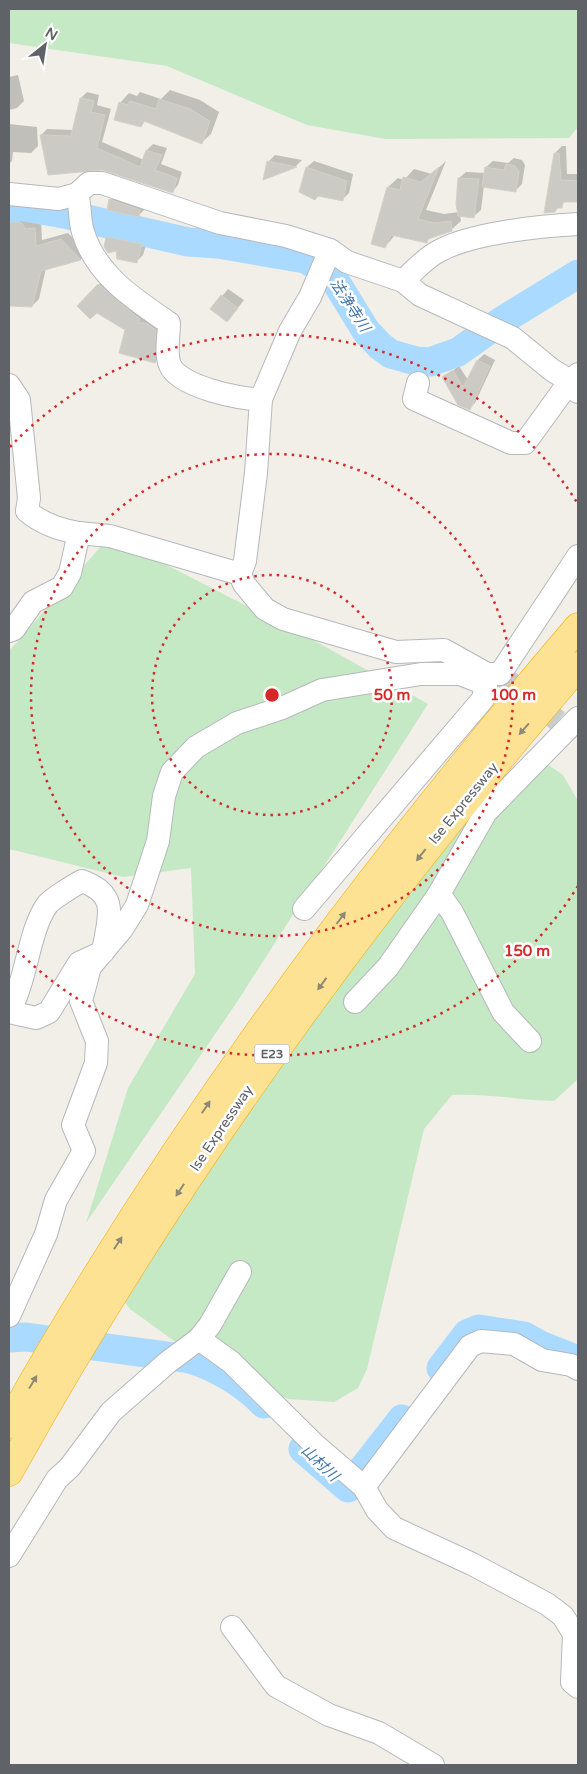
<svg xmlns="http://www.w3.org/2000/svg" width="587" height="1774" font-family="'Varela Round','Noto Sans JP',sans-serif">
<style>
.green{fill:#c5e8c5}
.shadow{fill:#0003}
.lines{fill:none;stroke-linecap:round;stroke-linejoin:round}
.river{stroke:#aadaff;stroke-width:29}
.building{fill:#cccac5;stroke:#d6d1c6}
.minor-tunnel{stroke:#ccccc8;stroke-width:22;stroke-dasharray:22 11;stroke-linecap:butt}
.minor-casing{stroke:#b5b8bc;stroke-width:24}
.highway-casing{stroke:#f9ab00;stroke-width:29}
.minor{stroke:#fff;stroke-width:22}
.highway{stroke:#fde293;stroke-width:28}
.oneway{fill:#8e8975}
.ring{fill:none;stroke:#d62828;stroke-width:2.5;stroke-dasharray:2.5 5}
.labels{text-anchor:middle;stroke-width:5;stroke-linejoin:round;paint-order:stroke}
.shield{fill:#fff;stroke:#8f9295;stroke-width:1}
.shield-label{font-size:12px;font-weight:bold;fill:#5f6368}
.street-label{font-size:14px;fill:#5f6368;stroke:#fff}
.water-label{font-size:15px;font-style:italic;fill:#4174aa;stroke:#fff}
.centre{fill:#d62828;stroke:#fff;stroke-width:2.5}
.ring-label{font-size:15px;text-anchor:middle;font-weight:bold;fill:#d62828;stroke:#fff;stroke-width:5;stroke-linejoin:round;paint-order:stroke}
</style>
<rect width="100%" height="100%" fill="#f1efe8"/>
<g class="green">
<path d="M9,9H578V127L569,138L386,139L307,125L167,66L9,43Z"/>
<path d="M110,536L315,641L428,704L237,1002L86,1223L128,1088L195,974L191,868L123,877L9,849V648L11,649Z"/>
<path d="M543,761L563,775L578,801L577,1080L554,1101C519,1100 486,1093 452,1095L424,1129L367,1369L358,1388L334,1402L288,1399L240,1379L181,1346L130,1309L102,1274L473,799L512,772Z"/>
</g>
<g class="shadow">
<path d="M18,75L24,101L17,108L9,110V77Z"/>
<path d="M170,90L200,100L219,112L211,134L201,143L146,120L141,126L120,103L129,93L137,96L140,92L161,99Z"/>
<path d="M87,92L99,95L97,105L111,109L102,142L144,160L147,150L153,144L167,148L161,164L182,172L178,185L172,192L106,169H89L80,172L49,173L41,135L47,129L74,130L81,98Z"/>
<path d="M9,124L37,127L38,146L31,153L13,152L12,161L9,164Z"/>
<path d="M562,146H566L567,174H578V201L567,200L555,211V153Z"/>
<path d="M275,155L302,160L296,166L265,178L268,162Z"/>
<path d="M514,158L522,160L525,165L522,184L515,191L484,186L481,210L474,216L460,215L461,221L451,230L431,237L427,241L395,235L385,247L372,243L388,187L398,178L404,180L414,169L432,174L446,161L426,210L444,214L459,212V178L466,172L485,173L486,167L493,161L508,163Z"/>
<path d="M314,161L353,174L349,193L343,199L307,167Z"/>
<path d="M117,193L145,209L138,216L110,200Z"/>
<path d="M13,216H29L32,222H41L42,240L68,233L87,252L81,259L46,268L39,299L32,306L9,305V220Z"/>
<path d="M114,231L148,238L143,255L137,261L117,249L107,238Z"/>
<path d="M105,278L161,323V356L155,362L126,329L97,312L79,306Z"/>
<path d="M228,289L244,300L234,313L212,308Z"/>
<path d="M484,354L495,360L475,403L470,408L443,378L459,366L468,380L478,360Z"/>
</g>
<g class="lines">
<g class="river">
<path d="M9,210L20,206L69,215L188,242L218,244L305,259L331,274L366,331L380,346L391,354L416,361L430,362L458,352L503,320L578,274"/>
<path d="M9,1338L26,1337L190,1359C217,1367 244,1384 264,1404"/>
<path d="M441,1368L467,1334L479,1329L524,1336L540,1345L578,1360"/>
<path d="M303,1449L348,1488L402,1419"/>
</g>
</g>
<g class="building">
<path d="M80,98L94,101L91,112L105,115L97,148L140,167L146,150L162,155L155,170L177,178L173,193L102,170L48,175L40,135L71,136Z"/>
<path d="M159,99L190,109L210,121L202,144L144,121L141,127L114,120L119,102L127,105L130,101L156,109Z"/>
<path d="M554,153H559L561,180L578,181V202H563L562,208H557L555,212L544,213Z"/>
<path d="M267,161L297,167L263,180Z"/>
<path d="M506,164L515,166L519,172L516,192L482,187L485,167L504,170Z"/>
<path d="M306,167L347,181L343,201L318,196L315,200L299,192Z"/>
<path d="M439,167L418,219L434,223L451,221L452,231L428,239L427,243L391,235L385,248L371,244L387,187L400,190L403,177L421,182Z"/>
<path d="M458,178L479,179L474,218L458,216L456,204Z"/>
<path d="M109,199L140,210L139,217L107,210Z"/>
<path d="M9,222L22,223L25,229L35,228L36,246L61,239L81,260L41,271L32,307L9,306Z"/>
<path d="M106,237L142,244L137,263L117,259L116,251L108,253L104,247Z"/>
<path d="M98,284L140,319L138,323H146L156,330L155,363L119,353L125,330L97,313L90,319L77,306Z"/>
<path d="M221,295L238,308L227,322L210,309Z"/>
<path d="M477,360L490,366L470,410L458,405L442,377L453,370L463,387Z"/>
</g>
<g class="lines">
<path class="minor-tunnel" d="M500,674L558,721"/>
<defs>
<g id="minor">
<path d="M9,194L59,199L77,194L89,183H102L220,223L286,236L330,250L347,262L403,281L420,295L513,338L552,370L570,381L578,392"/>
<path d="M77,194C81,207 79,220 83,232C96,275 134,299 169,323C169,336 165,353 170,365C178,386 240,400 261,399"/>
<path d="M330,250L310,297L290,331L261,399L256,473L245,561L240,574L244,584L265,609L283,619L396,652L444,650L487,674H500L578,556"/>
<path d="M403,281C414,271 425,258 439,251C471,233 541,226 578,224"/>
<path d="M418,383L414,399L511,443H525L570,381L578,374"/>
<path d="M9,385L19,400L29,498L27,511C42,524 60,530 79,533"/>
<path d="M9,631L14,629L33,602L62,587L70,573L79,533L110,536L240,574"/>
<path d="M439,894L452,912L503,1012L530,1041"/>
<path d="M304,909L483,699L486,684"/>
<path d="M9,996L14,1001C27,973 30,929 47,905C50,900 76,884 82,881C121,895 108,919 103,952L79,963L49,1012L36,1018L9,1012"/>
<path d="M355,1002L388,967L439,894L486,812L578,718"/>
<path d="M9,1316L46,1234L56,1200L84,1151L73,1125L96,1063L97,1041L81,1001L90,967L122,929L137,905L158,841L164,796L172,772L196,747L237,723L282,708L322,690L421,674H460L486,684L487,674"/>
<path d="M199,1339L231,1362L314,1444L364,1487L377,1510L394,1528L472,1564L547,1604L563,1616L574,1634L572,1682L578,1687"/>
<path d="M364,1487L470,1346L481,1341L514,1344L542,1360L571,1365L578,1369"/>
<path d="M9,1556L57,1479L70,1467L111,1412L168,1362L199,1339L210,1325L240,1272"/>
<path d="M232,1627L276,1686L329,1715L379,1733L433,1765"/>
</g>
<g id="highway">
<path d="M9,1424C169,1138 365,876 578,627"/>
<path d="M9,1472C169,1183 363,916 578,666"/>
</g>
</defs>
<use href="#minor" class="minor-casing"/>
<use href="#highway" class="highway-casing"/>
<use href="#minor" class="minor"/>
<use href="#highway" class="highway"/>
</g>
<defs><path id="oneway-solid" d="M-6-.8H1V-3.2L6.5 0L1 3.2V.8H-6Z" transform="scale(1.25)"/></defs>
<g class="oneway">
<use href="#oneway-solid" transform="translate(524 729) rotate(131)"/>
<use href="#oneway-solid" transform="translate(421 855) rotate(128)"/>
<use href="#oneway-solid" transform="translate(341 918) rotate(-53)"/>
<use href="#oneway-solid" transform="translate(322 984) rotate(126)"/>
<use href="#oneway-solid" transform="translate(206 1107) rotate(-56)"/>
<use href="#oneway-solid" transform="translate(180 1190) rotate(123)"/>
<use href="#oneway-solid" transform="translate(118 1243) rotate(-57)"/>
<use href="#oneway-solid" transform="translate(33 1382) rotate(-59)"/>
</g>
<g class="ring">
<circle cx="272" cy="695" r="120"/>
<circle cx="272" cy="695" r="241"/>
<path d="M578 886A361 361 0 0 1 10 943M10 447A361 361 0 0 1 578 504"/>
</g>
<g class="labels">
<rect class="shield" x="254.5" y="1044.5" width="35" height="19" rx="4"/>
<g class="shield-label">
<text x="272" y="1058">E23</text>
</g>
<g class="street-label">
<text transform="translate(463 803) rotate(-51)" y="5">Ise Expressway</text>
<text transform="translate(221 1128) rotate(-56)" y="5">Ise Expressway</text>
</g>
<g class="water-label">
<text transform="translate(350 305) rotate(57)" y="5">法浄寺川</text>
<text transform="translate(320 1463) rotate(43)" y="5">山村川</text>
</g>
</g>
<circle cx="272" cy="695" r="8" class="centre"/>
<g class="ring-label">
<text x="392" y="700">50 m</text>
<text x="513" y="700">100 m</text>
<text x="527" y="956">150 m</text>
</g>
<rect width="587" height="1774" fill="none" stroke="#5f6368" stroke-width="20"/>
<g transform="translate(45 45) rotate(30)" stroke="#ffffff" stroke-width="4" paint-order="stroke">
<path d="M0-4L9 19L0 12L-9 19Z" fill="#5f6368"/>
<text y="-8" font-size="14" font-weight="bold" text-anchor="middle" fill="#5f6368">N</text>
</g>
</svg>
